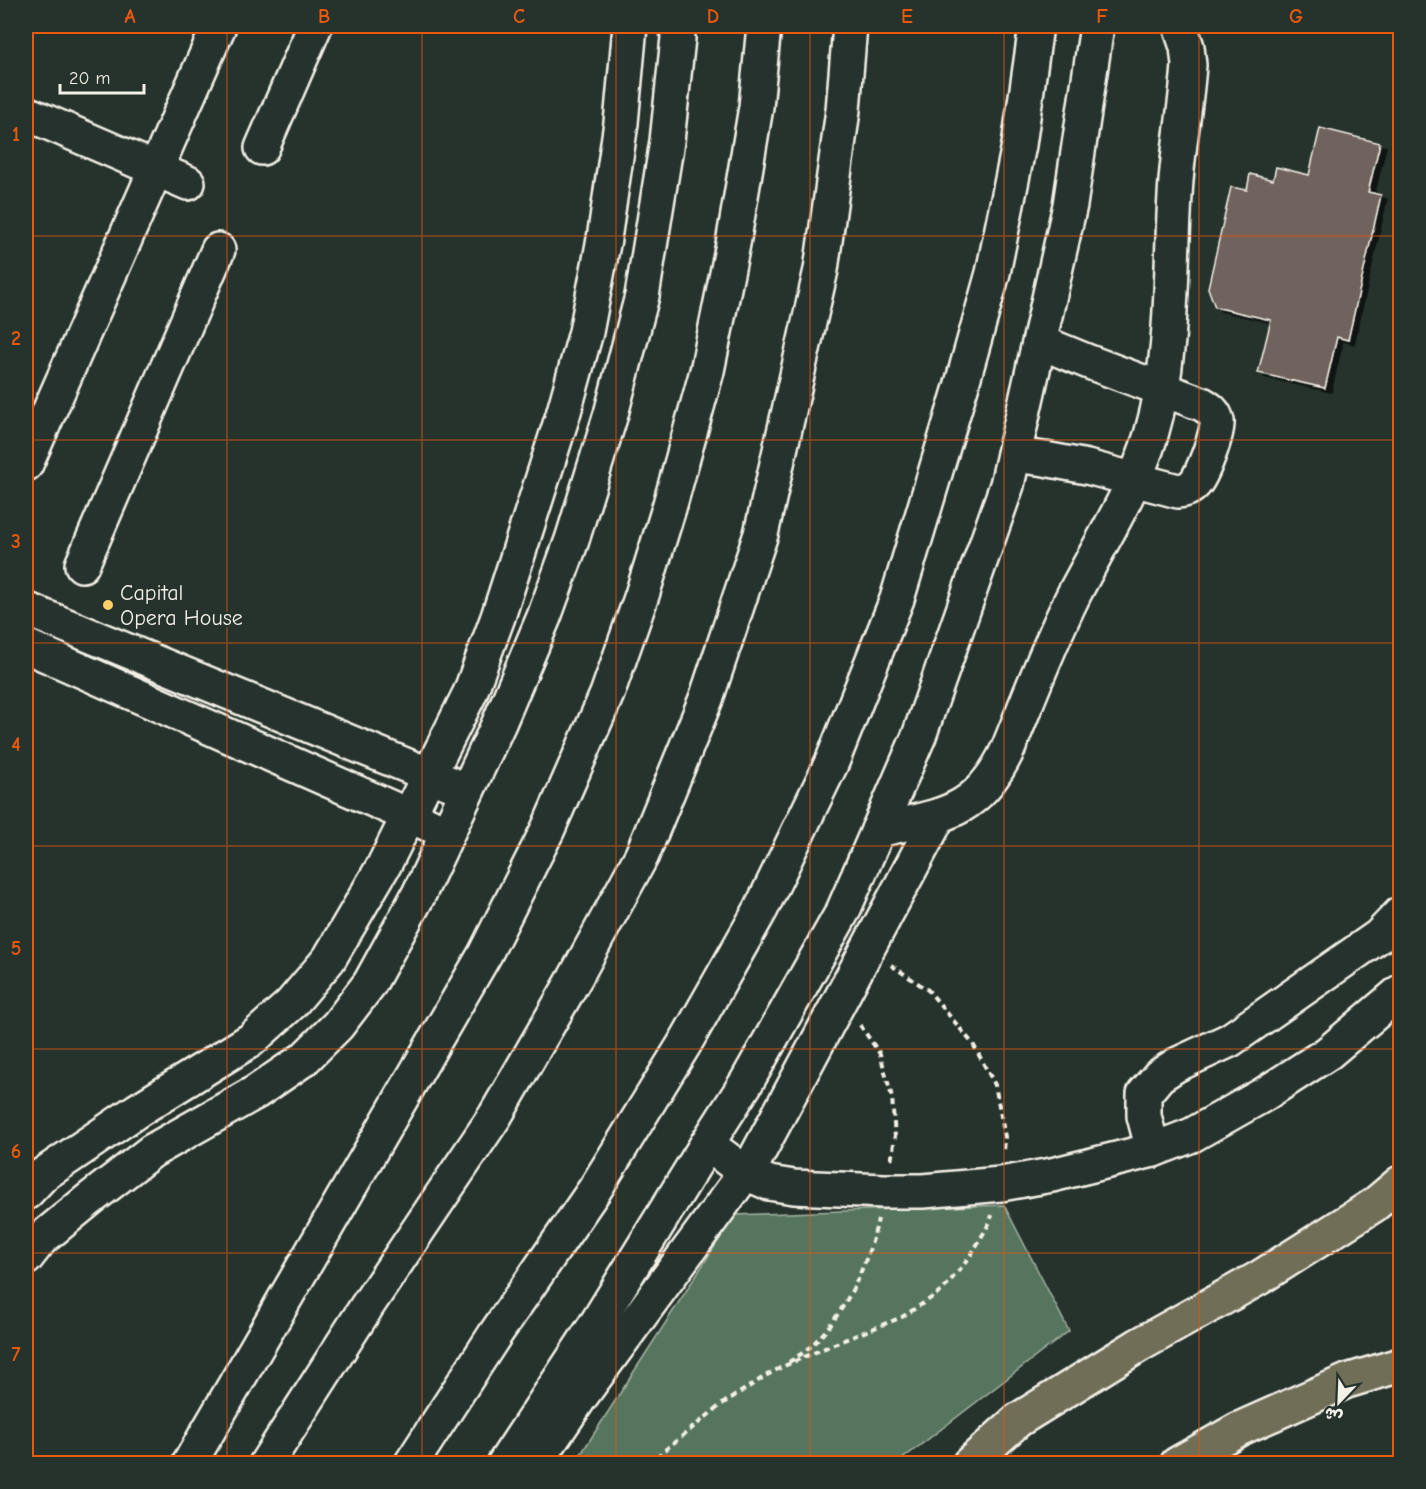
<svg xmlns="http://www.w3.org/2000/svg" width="1426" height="1489" font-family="'Comic Neue','Playpen Sans Arabic',sans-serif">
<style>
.park{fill:#56755e;stroke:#a5b3a3;stroke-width:1.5}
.building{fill:#6f625c;stroke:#f4f1e8;stroke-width:1.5;filter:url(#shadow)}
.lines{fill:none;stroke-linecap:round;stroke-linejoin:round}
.minor-casing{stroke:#f4f1e8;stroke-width:38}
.highway-casing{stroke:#f4f1e8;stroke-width:38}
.path{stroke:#f4f1e8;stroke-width:4;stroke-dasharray:6 4.5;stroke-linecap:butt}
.minor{stroke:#26332d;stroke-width:33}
.highway{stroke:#716e59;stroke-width:33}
.grid{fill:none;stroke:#e8590c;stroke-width:1.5;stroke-opacity:0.55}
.poi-dot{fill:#ffd166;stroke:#26332d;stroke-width:2}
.labels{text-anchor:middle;stroke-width:4.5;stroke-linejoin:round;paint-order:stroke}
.poi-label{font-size:22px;fill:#f4f1e8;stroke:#26332d;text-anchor:start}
.neatline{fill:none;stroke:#e8590c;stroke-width:2}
.grid-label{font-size:20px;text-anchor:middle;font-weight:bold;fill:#e8590c}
</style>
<defs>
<filter id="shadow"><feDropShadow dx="6" dy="4" stdDeviation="0" flood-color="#0009"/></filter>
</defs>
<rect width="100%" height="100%" fill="#26332d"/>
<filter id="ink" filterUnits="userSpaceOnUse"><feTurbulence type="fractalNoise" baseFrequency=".0167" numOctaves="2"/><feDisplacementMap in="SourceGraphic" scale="12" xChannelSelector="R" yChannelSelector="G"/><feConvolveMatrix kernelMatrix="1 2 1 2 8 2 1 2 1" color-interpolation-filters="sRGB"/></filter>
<g filter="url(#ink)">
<path class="park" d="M1004,1205L1069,1331L897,1463H575L735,1215Z"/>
<path class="building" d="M1320,128L1380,143L1368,192L1381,195L1348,340L1337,337L1325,388L1258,373L1271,320L1215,307L1208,288L1231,187L1247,190L1250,174L1273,180L1276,167L1309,175Z"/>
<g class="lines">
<defs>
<g id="minor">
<path d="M26,113L188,183"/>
<path d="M262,148L315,26"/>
<path d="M1014,455L1045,459L1087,467L1178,491C1185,490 1190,489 1195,483C1202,476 1219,431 1217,421C1215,412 1209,408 1202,404L1089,362L1040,342"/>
<path d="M26,464L219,26"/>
<path d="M82,565L218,250"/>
<path d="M26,609L449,783"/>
<path d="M26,646L430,825"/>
<path d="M878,830C942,815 977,815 1008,749C1029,697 1049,644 1074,594C1101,542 1134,491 1151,435C1174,357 1170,276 1175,196C1177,152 1186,108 1189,65L1187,47L1180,26"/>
<path d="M707,1144L746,1173L769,1183L794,1187L884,1191H923L1001,1184L1052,1175L1153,1150L1192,1135L1263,1095L1328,1053L1400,992"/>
<path d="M1153,1150L1144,1116V1094L1159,1076L1176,1065L1230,1040L1379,936L1400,914"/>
<path d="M26,1193L44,1174L138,1110L251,1040L291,1004L329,959L384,865L470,693L498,617L563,415L586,332L604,239L621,123L630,26"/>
<path d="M26,1258L41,1239L91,1198L152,1151L256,1092L304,1059L338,1025L370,983L419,894L499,723L544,617L572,540L611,414L642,296L667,141L678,38L677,26"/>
<path d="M189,1464L485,954L548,829L607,694L642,595L669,508L707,371L733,244L756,107L764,26"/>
<path d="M266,1464L367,1306L495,1116L575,978L642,855L706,699L761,534L821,270L843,110L850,26"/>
<path d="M411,1464L496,1333L595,1189L685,1043L761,909L832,762L897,599L962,384L993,273L1019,145L1036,26"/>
<path d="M504,1464L598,1321L707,1144L746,1083L843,911L919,736L1007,485L1070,205L1097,26"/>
<path d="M535,1464L579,1399L754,1161L938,817"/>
</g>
<g id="highway">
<path d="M969,1464L1018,1420L1139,1345L1259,1278L1374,1205L1400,1183"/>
<path d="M1177,1464L1239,1429L1347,1381L1400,1365"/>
</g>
</defs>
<use href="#minor" class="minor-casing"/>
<use href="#highway" class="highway-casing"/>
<g class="path">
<path d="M891,965L928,990L973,1044L995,1085L1005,1137L1004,1152"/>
<path d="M860,1025L880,1054L892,1097L895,1137L891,1162"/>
<path d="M789,1362C798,1356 808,1350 815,1342C846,1312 869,1261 878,1219"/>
<path d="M649,1464L655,1458L722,1404L767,1375L784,1366L834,1344L902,1317L942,1291L970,1257L990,1222L992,1215"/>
</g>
<use href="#minor" class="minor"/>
<use href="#highway" class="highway"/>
</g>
</g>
<path class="grid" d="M227,26V1464M422,26V1464M616,26V1464M810,26V1464M1004,26V1464M1199,26V1464M26,236H1400M26,440H1400M26,643H1400M26,846H1400M26,1049H1400M26,1253H1400"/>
<circle class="poi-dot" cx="108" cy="605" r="6"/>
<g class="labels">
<g class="poi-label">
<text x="120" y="600">Capital<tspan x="120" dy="25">Opera House</tspan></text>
</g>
</g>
<rect width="1426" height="1489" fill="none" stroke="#26332d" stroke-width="66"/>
<g transform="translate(1339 1402) rotate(203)" stroke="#26332d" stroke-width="4.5" paint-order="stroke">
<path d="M0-4.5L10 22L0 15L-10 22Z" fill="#f4f1e8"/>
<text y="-9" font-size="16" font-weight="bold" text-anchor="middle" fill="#f4f1e8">ش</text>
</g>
<path d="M60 84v9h84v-9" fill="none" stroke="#f4f1e8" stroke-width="3"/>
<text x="69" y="84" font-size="18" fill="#f4f1e8" stroke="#26332d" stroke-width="4.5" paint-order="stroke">20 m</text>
<rect x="33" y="33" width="1360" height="1423" class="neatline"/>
<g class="grid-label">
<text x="130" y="23">A</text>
<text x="324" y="23">B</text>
<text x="519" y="23">C</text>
<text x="713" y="23">D</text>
<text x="907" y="23">E</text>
<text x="1102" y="23">F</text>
<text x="1296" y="23">G</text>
<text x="16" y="141">1</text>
<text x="16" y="345">2</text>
<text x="16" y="548">3</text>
<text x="16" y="751">4</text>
<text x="16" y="955">5</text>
<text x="16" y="1158">6</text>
<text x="16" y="1361">7</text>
</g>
</svg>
